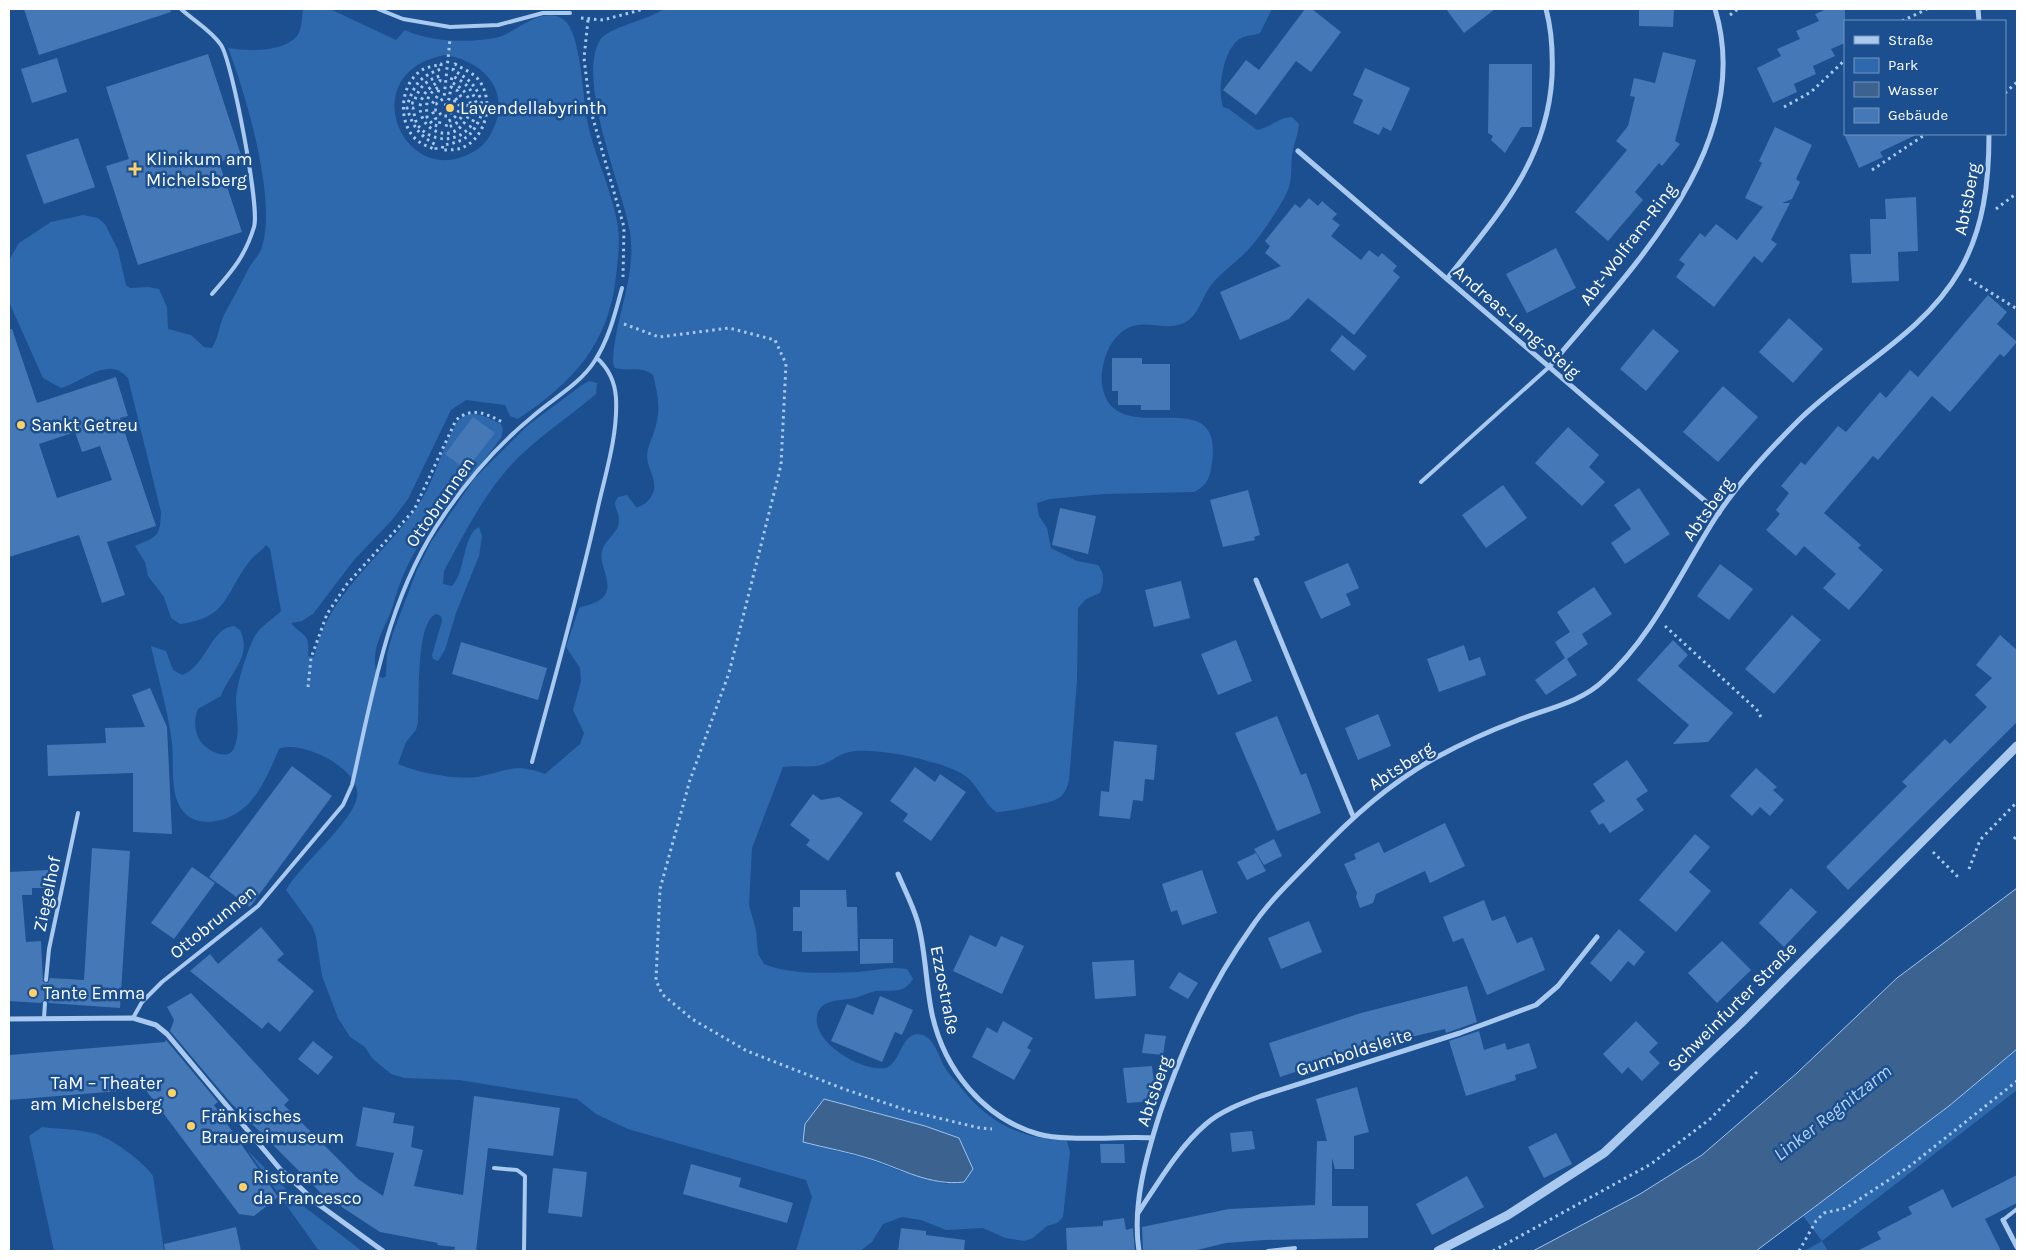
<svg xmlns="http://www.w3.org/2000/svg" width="2026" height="1260" font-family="Karla,sans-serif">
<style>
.green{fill:#2e69ad;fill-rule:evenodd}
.water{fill:#3c6290;stroke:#9cc4f0}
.building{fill:#4478b7;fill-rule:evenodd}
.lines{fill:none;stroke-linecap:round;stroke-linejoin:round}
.path{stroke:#a9c9ee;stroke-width:3;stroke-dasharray:2.5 4;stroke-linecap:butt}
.service{stroke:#a9c9ee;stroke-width:4}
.minor{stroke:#a9c9ee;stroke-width:5}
.tertiary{stroke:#a9c9ee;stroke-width:9}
.poi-dot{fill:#ffd166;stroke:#1b4f8f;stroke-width:2}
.labels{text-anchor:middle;stroke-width:5;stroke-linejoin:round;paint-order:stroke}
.poi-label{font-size:18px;fill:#fff;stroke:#1b4f8f;text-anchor:start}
.street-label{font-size:18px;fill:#fff;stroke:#1b4f8f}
.water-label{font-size:19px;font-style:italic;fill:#b5d3f5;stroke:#1b4f8f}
</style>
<rect width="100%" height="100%" fill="#1b4f8f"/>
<g class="green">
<path d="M303,9H330L396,40L405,30C431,42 467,43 495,38C516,34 541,4 564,20C580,31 583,94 586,114C592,152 612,188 618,227C620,242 618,260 616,276C609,344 573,382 518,419L510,416L505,405L466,400L451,410L408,499L392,520L354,560L313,614L302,621L291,623C304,638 310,632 308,656L314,657C328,593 381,559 417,507C435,481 441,448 458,421C471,407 486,417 501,424L503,430L501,438C467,484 424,524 402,578C397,590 394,603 390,614C381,634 369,655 378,676L383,678L386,676L387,654L393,633L417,570L431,542L474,479L527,426L582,385L589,381L597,383L596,394C568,418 536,438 511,465C483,496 464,534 444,571L443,584L452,586C466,572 462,535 479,527L482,536L479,556L456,613L445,650L438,661L433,659L432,655L442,621L441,616L436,614C415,623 420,701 418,722L416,730L406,742L398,764C419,773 459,781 482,776C511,770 514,763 545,774L580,744L584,733L573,710L581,681L580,668L566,647L579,608C585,605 592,605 598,601C619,589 598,567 602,551C605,539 619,533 619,521C620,515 615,509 615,502L618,497L627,495L636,507C643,507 650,500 653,493C658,480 647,469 647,455C648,444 654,435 656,425C661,408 657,391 653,375C641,365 629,372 615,368L613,363C614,319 637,277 630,232C622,186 576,80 600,40C607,28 650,19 664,9H1272L1260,33C1253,36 1244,35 1238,40C1223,52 1217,90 1223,107L1229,109L1257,130C1270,128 1279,117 1292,117L1299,124C1298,134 1295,141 1293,150C1290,162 1293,175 1289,187C1285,201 1256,243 1245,253C1234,264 1222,272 1212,284C1202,296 1199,316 1184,323C1160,334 1137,311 1114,340C1106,350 1100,371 1102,384C1112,456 1224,376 1212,462C1210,477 1208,485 1194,492L1104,494L1050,499L1037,503L1039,516L1047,528L1051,548L1077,561L1098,565C1105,575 1104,582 1100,593L1086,599L1078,608L1077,681L1069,780C1067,788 1065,795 1057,799C1050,803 1003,813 996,812C983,802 978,785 964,775C943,761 873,746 849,752C839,754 831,762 821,765C809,768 796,765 783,767L752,848L749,905L756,930L758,954L764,964C791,975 828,973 857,972C874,971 890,966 907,969L913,979C904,994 892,990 876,991C869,992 862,996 855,998C842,1001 820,998 817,1016C812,1043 862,1072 885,1068C902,1064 900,1029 923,1035C934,1039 939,1056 944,1066C947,1072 953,1078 958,1084C988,1123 1018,1138 1067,1141L1070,1152L1063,1217L1057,1223L1047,1226L1033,1238L1024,1241L1005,1238L983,1228L946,1230L921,1220L902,1217L883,1224L872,1242L860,1251H796L812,1197L806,1180L628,1129L596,1114L577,1099L459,1080L404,1078L391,1074L372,1058L365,1047L350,1037L338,1018L322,976L316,937L312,926L286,890C300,865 353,822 357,797C362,769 301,739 279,749C266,779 254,811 221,820C205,824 189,822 180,807C170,790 174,762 172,743C168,710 158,678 151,646L166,651L173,670L182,675C206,667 211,627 234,626L240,630C253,657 229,673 221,696L198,709C194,718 194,729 199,739C203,748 226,762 233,750C241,736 236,715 236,700C236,686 248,647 256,634C262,625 273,619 281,611L270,549L266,545C261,552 254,555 249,562C224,595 228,618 180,624L171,618L164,597L148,576L145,562L135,546C157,536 160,538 161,512L128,378C108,355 85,381 61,388L43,378L9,302V260L19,243L51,222L83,215L98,218L105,224L118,250L126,285L130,288L149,287L159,289L167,307L168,329L191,335L204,347L212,348C219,337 219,324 225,313C234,297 242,281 250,266C254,260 260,254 262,247C277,200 246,94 228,48C248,51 282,53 297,36C302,29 302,17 303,9ZM445,55C488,62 514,96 489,137C483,147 473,153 462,157C398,180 357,71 445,55ZM858,1107L959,1138L947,1184L900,1171L872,1160L803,1142Z"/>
<path d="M2017,1049V1090L1822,1241L1828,1251H1804L1822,1241L1803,1216L1949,1106Z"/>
<path d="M42,1127C58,1129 77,1129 93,1133C109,1136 144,1162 153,1176L164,1251H54L29,1136Z"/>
<path d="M247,1150L302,1205L362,1251H319Z"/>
</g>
<g class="water">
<path d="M2017,888V1049L1949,1106L1756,1251H1533L1640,1194L1702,1155L1797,1073L1897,978Z"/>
<path d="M824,1099L925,1126L959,1138L973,1169L964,1182C930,1186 902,1169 871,1159C849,1152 826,1148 803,1142L805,1124Z"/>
</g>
<g class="building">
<path d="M24,9H170L171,12L39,55Z"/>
<path d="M1305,9H1312L1341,32L1311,72L1296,61L1256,115L1223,90L1246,60L1259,70Z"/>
<path d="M1446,9H1495L1464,33Z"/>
<path d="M1639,9H1674L1673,27L1639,26Z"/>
<path d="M1827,9H1845V43L1831,49L1835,56L1813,66L1816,74L1794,84L1797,92L1773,103L1757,68L1781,56L1777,49L1800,39L1796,31L1819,21L1815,14Z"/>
<path d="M1663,52L1696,60L1675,141L1680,144L1662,166L1659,163L1635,192L1643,200L1608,241L1575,212L1627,150L1616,141L1628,126L1635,97L1630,96L1634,78L1655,83Z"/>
<path d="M208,54L241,155L219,162L242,232L138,265L106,166L129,159L106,87Z"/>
<path d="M57,58L67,92L32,103L21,69Z"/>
<path d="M1489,64H1532V127H1521L1505,153L1491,140L1493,136L1488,133Z"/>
<path d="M1365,68L1410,88L1391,131L1383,127L1379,135L1353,123L1363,100L1353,95Z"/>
<path d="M1775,127L1812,145L1796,179L1800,182L1792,199L1782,203H1790L1771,240L1777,244L1762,263L1754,256L1714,307L1676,277L1685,264L1679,260L1700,233L1705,237L1716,224L1737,240L1763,207L1745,198L1762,163L1759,161Z"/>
<path d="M1844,134H1918L1880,152L1883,157L1859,168Z"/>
<path d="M78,138L95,187L44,204L26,155Z"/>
<path d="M1916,197L1918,251L1898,252L1899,281L1852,283L1850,254H1871L1870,219H1886L1885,199Z"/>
<path d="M1309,198L1318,206L1322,201L1337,214L1332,219L1340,225L1331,236L1361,260L1369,250L1378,257L1382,253L1397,266L1393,271L1400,277L1354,335L1308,298L1289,319L1240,340L1220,292L1281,266L1265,253L1270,246L1265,241L1295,204L1300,208Z"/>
<path d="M1556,248L1576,288L1527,313L1506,274Z"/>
<path d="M1988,295L2007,312L1997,324L2017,342L2004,357L2000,354L1950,412L1932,396L1878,460L1873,456L1824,513L1861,545L1858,548L1883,570L1849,610L1823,588L1836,574L1804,546L1796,556L1766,530L1780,514L1776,510L1789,493L1781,486L1801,462L1805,465L1838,426L1846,432L1880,392L1886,398L1910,370L1918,377Z"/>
<path d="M1789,318L1823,349L1793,383L1759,352Z"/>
<path d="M9,329H12L37,403L116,377L128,416L120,418L156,526L107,542L125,595L102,603L79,535L9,557ZM75,432L82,452L100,446L112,480L57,498L39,444Z"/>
<path d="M1653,329L1679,351L1646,391L1620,369Z"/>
<path d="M1342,335L1367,356L1354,371L1330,350Z"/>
<path d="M1112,358H1142V364H1170V410H1141V405H1118V391H1112Z"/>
<path d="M1723,386L1758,417L1718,462L1683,432Z"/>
<path d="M473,417L495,433L466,470L445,454Z"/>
<path d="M1568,427L1599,455L1589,467L1605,482L1582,506L1535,463Z"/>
<path d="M1503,485L1527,518L1486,548L1462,515Z"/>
<path d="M1639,488L1670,534L1625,564L1611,543L1631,529L1614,505Z"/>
<path d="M1248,490L1260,535L1254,537L1255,540L1223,547L1210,500Z"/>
<path d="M1060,508L1096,516L1088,554L1052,545Z"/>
<path d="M1348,563L1359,588L1346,594L1351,605L1321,619L1304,582Z"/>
<path d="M1720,564L1753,589L1729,620L1697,596Z"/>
<path d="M1181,581L1190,618L1154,627L1145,590Z"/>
<path d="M1594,587L1612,614L1582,634L1588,644L1567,659L1577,675L1546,695L1535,680L1565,658L1555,642L1570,632L1557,612Z"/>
<path d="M1792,615L1821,640L1774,694L1745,669Z"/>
<path d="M2000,635L2017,650V722L1848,890L1826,867L1907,786L1902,782L1945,739L1950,744L1987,707L1975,695L1992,678L1976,665Z"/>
<path d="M1236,640L1252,681L1218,695L1201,654Z"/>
<path d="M1673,640L1688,655L1678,666L1733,713L1708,742L1673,744L1689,725L1637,680Z"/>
<path d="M461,642L547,668L538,700L452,674Z"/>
<path d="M1464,645L1469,661L1480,657L1486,675L1439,692L1427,659Z"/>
<path d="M150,688L167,727L172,834L133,832V773L48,776L47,745L106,743L105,728L145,727L132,695Z"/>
<path d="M1378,714L1391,746L1358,760L1345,728Z"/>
<path d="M1277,716L1301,775L1306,773L1321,813L1277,831L1235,733Z"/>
<path d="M1114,741L1157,745L1154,780L1145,779L1143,801L1133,800L1130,819L1099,816L1101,791L1109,792Z"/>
<path d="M1627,760L1648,791L1636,799L1644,810L1610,833L1603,823L1599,825L1590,811L1605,801L1593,784Z"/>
<path d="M292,766L332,796L250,907L209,877Z"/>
<path d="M915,767L935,782L940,774L966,792L931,841L903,821L908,814L890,801Z"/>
<path d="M1756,768L1777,787L1773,790L1784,800L1770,816L1760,807L1752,816L1730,796Z"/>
<path d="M813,794L821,800L839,797L863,813L828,861L806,845L810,840L790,825Z"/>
<path d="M1445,823L1465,866L1430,883L1425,871L1376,894L1373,903L1360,908L1356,897L1357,893L1344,864L1356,859L1354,854L1379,842L1384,853Z"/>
<path d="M1695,834L1710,847L1689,872L1711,891L1676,932L1639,900Z"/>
<path d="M1274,839L1282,856L1264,865L1254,849Z"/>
<path d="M92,848L130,851L120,1008L49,1003L45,999L41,1003L9,1001V872L48,870L49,888H32V895H22L26,942L41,941L43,982L48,983L50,978L84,980Z"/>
<path d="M1256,853L1266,871L1247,880L1237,862Z"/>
<path d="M192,867L215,883L174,939L151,923Z"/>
<path d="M1202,870L1217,913L1182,925L1177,910L1171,912L1162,884Z"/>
<path d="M1791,888L1817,912L1784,947L1759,923Z"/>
<path d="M800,890H846L847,907H857L858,951L802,952V931H793V907H800Z"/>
<path d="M1484,900L1492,921L1505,916L1517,943L1532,937L1545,970L1487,995L1463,938L1453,942L1443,917Z"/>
<path d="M1309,921L1322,952L1281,969L1268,938Z"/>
<path d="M261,927L284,954L277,960L314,991L280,1032L268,1022L262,1029L190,971L210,954L218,964Z"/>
<path d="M1619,929L1645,952L1634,966L1628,961L1611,982L1590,963Z"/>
<path d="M970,935L996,947L1001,936L1024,946L1002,994L953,971Z"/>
<path d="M860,939H893V963L860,964Z"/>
<path d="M1722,941L1751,970L1717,1003L1688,973Z"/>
<path d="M1134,960L1136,996L1095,999L1092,962Z"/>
<path d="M1179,972L1198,983L1188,999L1169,988Z"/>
<path d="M1467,986L1477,1022L1446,1033L1445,1029L1394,1041L1393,1039L1280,1077L1269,1043L1361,1013Z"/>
<path d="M191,993L289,1100L284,1105L358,1179L383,1196L394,1153L356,1146L363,1107L395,1113L393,1123L414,1126L411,1147L423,1150L414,1186L463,1195L474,1096L560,1108L553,1156L488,1148L476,1251H454L455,1247L437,1245L438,1243L380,1232L322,1194L230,1102L170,1031L174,1020L167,1007Z"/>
<path d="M880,996L913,1010L902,1035L895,1032L882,1062L831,1041L847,1004L873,1015Z"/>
<path d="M1003,1021L1033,1038L1027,1048L1031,1050L1014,1080L972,1057L987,1027L997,1033Z"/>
<path d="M1636,1021L1658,1043L1649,1052L1660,1063L1642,1081L1628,1067L1622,1074L1603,1054Z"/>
<path d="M1479,1031L1484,1050L1505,1043L1507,1050L1529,1043L1537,1068L1515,1075L1516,1080L1466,1096L1449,1041Z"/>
<path d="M1145,1034L1166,1036L1163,1055L1142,1053Z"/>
<path d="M166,1040L218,1102L214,1105L278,1197L254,1216L239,1214L145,1089L9,1100V1055L165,1042Z"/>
<path d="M313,1041L333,1057L318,1075L298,1059Z"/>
<path d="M1152,1066L1156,1101L1127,1103L1123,1068Z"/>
<path d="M1357,1087L1369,1132L1354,1136V1169H1335L1332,1158V1206H1368V1238L1265,1240L1226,1243L1193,1251H1143L1142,1227L1229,1209L1315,1205L1317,1141H1327L1316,1099Z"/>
<path d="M1252,1131L1255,1149L1232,1152L1230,1133Z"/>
<path d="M1556,1133L1572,1164L1544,1178L1528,1147Z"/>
<path d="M1100,1144H1124L1125,1163H1101Z"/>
<path d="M691,1164L741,1178L739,1187L793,1203L787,1223L683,1194Z"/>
<path d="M553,1168L587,1172L582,1217L548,1213Z"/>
<path d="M2017,1175V1203L1985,1219L2001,1251H1857L1881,1239L1877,1232L1912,1214L1908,1207L1943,1189L1952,1208Z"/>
<path d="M1467,1176L1484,1207L1432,1235L1416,1204Z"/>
<path d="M1124,1218L1126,1230L1133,1228L1135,1251H1067L1066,1228L1103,1226V1221Z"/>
<path d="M236,1227L241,1251H165L164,1244Z"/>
<path d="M901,1228L926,1231V1235L965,1240L964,1251H898Z"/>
</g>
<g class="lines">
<g class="path">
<path d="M1730,15L1738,9"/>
<path d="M581,18L603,20L644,9"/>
<path d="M588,20L584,58L590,108L624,227L623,277"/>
<path d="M1902,21L1927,9"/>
<path d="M2005,93L2017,82"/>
<path d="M445,106L449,99L451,87L458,91L465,105L471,106C468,93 462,88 451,82L452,76C467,83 473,90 477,106H482C479,87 469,79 453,70L455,64C461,68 469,71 475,76C497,96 487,142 458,149C453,150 447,150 442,150L443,145C466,142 474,134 482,113L476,112C474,117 473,123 470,127C456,144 429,142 417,124C415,120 414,113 413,108H407C413,127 419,135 436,145V150C430,147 423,145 418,141C397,125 399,84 422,70C427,67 435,66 441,64V69C421,76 415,83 408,103H414C418,88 426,80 440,76V81C389,108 450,164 470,112L464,111C460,121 456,126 446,127L447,122C455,118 460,114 459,104L455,97L454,109L448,116H442L437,110H432L435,118L440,121L439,126L433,125L427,117C426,103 426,94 439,87L438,95L432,104H436L444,98L450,39"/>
<path d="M1784,107L1811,92L1845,60"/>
<path d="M1872,170L1926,134"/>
<path d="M1996,209L2017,193"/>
<path d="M1969,279L2017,309"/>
<path d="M624,324L659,337L729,328L775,340L786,364L781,465L729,673L690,780L660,889L656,980L662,994L692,1019L747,1051L844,1089L909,1111L980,1128L992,1129"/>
<path d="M1665,626L1757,710L1762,719"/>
<path d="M308,687L311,658L327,614L347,584L414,510L456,420C473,406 487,414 504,423"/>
<path d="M2014,839L2017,835"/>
<path d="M1933,852L1959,878"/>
<path d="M1969,869L1980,840L2017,802"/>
<path d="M1493,1251L1651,1164L1710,1119L1757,1072"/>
<path d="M1799,1251L1816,1221L1824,1213L1846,1208L1910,1166L2017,1081"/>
</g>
<g class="service">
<path d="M181,9C194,21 211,30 221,45C232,61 260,208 254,227C245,257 231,272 212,294"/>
<path d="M378,9L403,19L450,27L498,25L543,13H570"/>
<path d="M1421,482L1549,367"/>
<path d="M532,762C555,677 579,592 598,507C606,472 618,434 616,398C615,382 609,369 597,358"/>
<path d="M46,980L49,949L78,813"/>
<path d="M44,1018L45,1003"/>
<path d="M133,1018L142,1002L162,982L258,906L343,805L352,785C373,692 388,595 444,515C469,478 498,445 532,417C552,399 579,385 594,362C609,339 615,314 622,288"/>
<path d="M494,1168L517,1170L525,1176L524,1251"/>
<path d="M2003,1220L2017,1209"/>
<path d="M1268,1251L1295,1248"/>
</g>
<g class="minor">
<path d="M1978,9L1979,21"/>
<path d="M1298,151L1719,513"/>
<path d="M1447,279C1497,215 1547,162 1552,77C1553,53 1552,31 1546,9"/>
<path d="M1549,367C1629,271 1757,146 1715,9"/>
<path d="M1256,580L1353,816"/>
<path d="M898,874C905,891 915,909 919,927C926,956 926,986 932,1014C944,1069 983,1118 1038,1134C1065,1142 1121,1136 1152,1138"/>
<path d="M9,1019L133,1018L156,1025L167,1034L280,1169L318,1204L383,1251"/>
<path d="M1138,1213C1158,1183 1178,1148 1206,1124C1221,1111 1242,1103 1261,1096L1460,1033L1536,1005L1558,986L1597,937"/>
<path d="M2003,1220L2017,1247"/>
<path d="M1139,1251C1132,1205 1146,1157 1160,1113C1184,1045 1209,987 1251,928C1269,901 1293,879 1315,856C1352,817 1389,784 1435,758C1461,744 1489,731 1516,721C1545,709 1580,703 1603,681C1653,637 1681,571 1716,517C1737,485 1771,448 1798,421C1850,369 1923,335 1960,270C1984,228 1989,181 1989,134"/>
</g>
<path class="tertiary" d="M1438,1251L1508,1215L1604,1153L1741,1023L2017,746"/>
</g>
<g class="poi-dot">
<circle cx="450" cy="108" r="5"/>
<path d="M132.5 161.5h5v5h5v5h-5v5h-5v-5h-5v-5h5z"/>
<circle cx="21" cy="425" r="5"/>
<circle cx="33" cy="993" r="5"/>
<circle cx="172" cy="1093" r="5"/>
<circle cx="191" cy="1126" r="5"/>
<circle cx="243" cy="1187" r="5"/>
</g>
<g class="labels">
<g class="poi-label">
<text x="460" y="114">Lavendellabyrinth</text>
<text x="146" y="165">Klinikum am<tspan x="146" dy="21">Michelsberg</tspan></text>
<text x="31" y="431">Sankt Getreu</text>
<text x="43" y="999">Tante Emma</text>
<text x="162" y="1089" text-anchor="end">TaM – Theater<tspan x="162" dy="21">am Michelsberg</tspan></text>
<text x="201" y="1122">Fränkisches<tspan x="201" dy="21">Brauereimuseum</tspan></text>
<text x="253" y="1183">Ristorante<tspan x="253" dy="21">da Francesco</tspan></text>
</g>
<g class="street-label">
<text transform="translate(1967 199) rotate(-79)" y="6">Abtsberg</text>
<text transform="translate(1628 244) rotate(-53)" y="6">Abt-Wolfram-Ring</text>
<text transform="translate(1517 322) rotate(41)" y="6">Andreas-Lang-Steig</text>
<text transform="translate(440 502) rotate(-55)" y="6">Ottobrunnen</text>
<text transform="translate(1708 509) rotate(-55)" y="6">Abtsberg</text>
<text transform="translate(1401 766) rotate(-33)" y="6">Abtsberg</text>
<text transform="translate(47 894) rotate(-78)" y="6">Ziegelhof</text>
<text transform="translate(213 922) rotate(-39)" y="6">Ottobrunnen</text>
<text transform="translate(945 990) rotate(79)" y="6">Ezzostraße</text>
<text transform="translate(1732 1007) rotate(-45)" y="6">Schweinfurter Straße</text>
<text transform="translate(1354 1052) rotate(-18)" y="6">Gumboldsleite</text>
<text transform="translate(1154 1091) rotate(-71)" y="6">Abtsberg</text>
</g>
<g class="water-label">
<text transform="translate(1832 1112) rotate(-38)" y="7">Linker Regnitzarm</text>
</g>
</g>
<rect width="2026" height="1260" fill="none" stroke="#ffffff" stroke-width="20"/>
<rect x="1844" y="20" width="162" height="115" fill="#1b4f8f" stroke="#7695bc"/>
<rect x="1854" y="36" width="25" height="8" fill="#a9c9ee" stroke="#7695bc"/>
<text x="1888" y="45" font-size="15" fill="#ffffff">Straße</text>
<rect x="1854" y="58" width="25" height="15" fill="#2e69ad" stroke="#7695bc"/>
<text x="1888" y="70" font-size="15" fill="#ffffff">Park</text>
<rect x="1854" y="82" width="25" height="15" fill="#3c6290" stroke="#7695bc"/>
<text x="1888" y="95" font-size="15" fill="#ffffff">Wasser</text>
<rect x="1854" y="108" width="25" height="15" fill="#4478b7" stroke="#7695bc"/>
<text x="1888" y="120" font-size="15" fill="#ffffff">Gebäude</text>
</svg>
